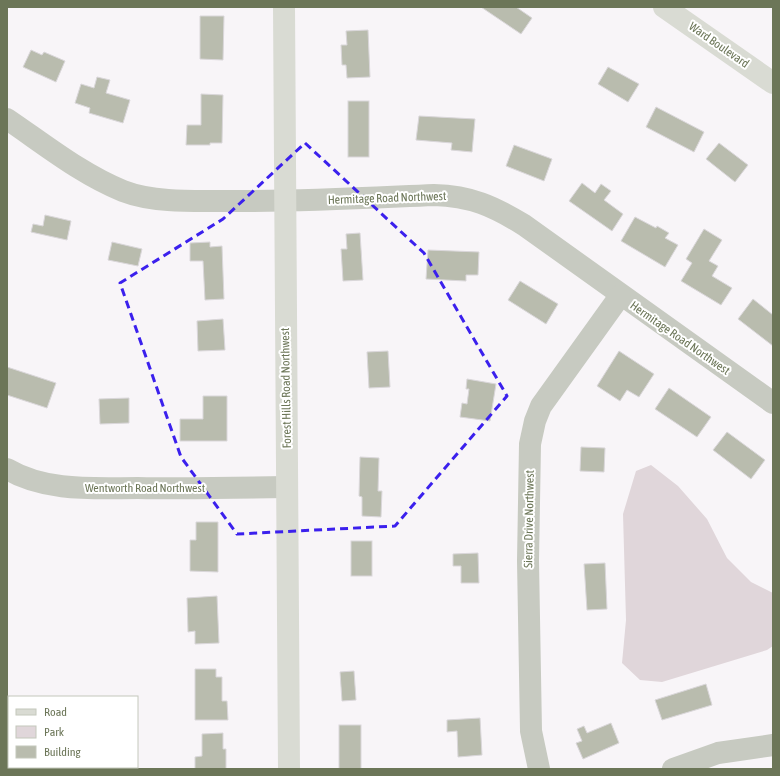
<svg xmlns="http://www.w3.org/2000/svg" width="780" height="776" font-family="'Asap Condensed',sans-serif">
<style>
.green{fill:#e0d6da}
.building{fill:#b9bcae;stroke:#dad7da}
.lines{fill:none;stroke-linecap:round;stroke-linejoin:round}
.minor{stroke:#c7cac1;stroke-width:22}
.major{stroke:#d9dbd3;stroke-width:22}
.marked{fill:none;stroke:#3b20ed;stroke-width:3;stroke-dasharray:8 5;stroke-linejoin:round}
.labels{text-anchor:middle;stroke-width:4;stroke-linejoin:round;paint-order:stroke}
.street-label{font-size:12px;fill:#6c7658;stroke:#fff}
</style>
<rect width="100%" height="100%" fill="#f8f5f8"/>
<path class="green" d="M651,465L678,486L707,519L727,558L751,582L773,593V646L767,650L662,682L640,680L622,663L626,620L623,514L636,471Z"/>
<g class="building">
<path d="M481,7H516L532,18L521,34Z"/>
<path d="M200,16H224L223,60L200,59Z"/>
<path d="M368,30L370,77L347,78L346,65H342L341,45H347L346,31Z"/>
<path d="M31,50L42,55L44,52L65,61L56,82L23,67Z"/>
<path d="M608,67L639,84L628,102L598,84Z"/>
<path d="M97,77L110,80L106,93L130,100L123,123L89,113L90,108L75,103L81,84L94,88Z"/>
<path d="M201,94L223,95L222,143H210V145H186L187,125H201Z"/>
<rect x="348" y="101" width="21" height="56"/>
<path d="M656,107L704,132L694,152L646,127Z"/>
<path d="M419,116L475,119L472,152L451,150L452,143L416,140Z"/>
<path d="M719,143L748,165L735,182L706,159Z"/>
<path d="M514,145L552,159L544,181L506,166Z"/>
<path d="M582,183L595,193L601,184L611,191L604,200L623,214L612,231L569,201Z"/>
<path d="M45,215L71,221L67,240L31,232L33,224L43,226Z"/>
<path d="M635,217L656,228L657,226L669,233L665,238L678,245L665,267L621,241Z"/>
<path d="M704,229L722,240L709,261L718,266L712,276L732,288L721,305L681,281L692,263L686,259Z"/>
<path d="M360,233L363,280L343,281L341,249H347L346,234Z"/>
<path d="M112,242L142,249L138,266L108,260Z"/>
<path d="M210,242V247L222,246L224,299L205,300L203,261H190V243Z"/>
<path d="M428,250L479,252L478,275H466V281L426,279Z"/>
<path d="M520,281L558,304L546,324L508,300Z"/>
<path d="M753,299L773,315V346L738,319Z"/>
<path d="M223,319L225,350L198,351L197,321Z"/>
<path d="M388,351L390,387L369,388L367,352Z"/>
<path d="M619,351L654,374L639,397L627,390L620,401L597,386Z"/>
<path d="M7,367L56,383L47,408L7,395Z"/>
<path d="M467,379L496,384L490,421L460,417L462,403L467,404L469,389H466Z"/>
<path d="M669,388L711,417L697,437L655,409Z"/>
<path d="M203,396H227V441H180V419H203Z"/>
<path d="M129,398V423L100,424L99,399Z"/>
<path d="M727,432L765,460L751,479L713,450Z"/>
<path d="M581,447L605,448L604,472L580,471Z"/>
<path d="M360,457L379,458L378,491H382L381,517L362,516V497L359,496Z"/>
<path d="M196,522H218V572L190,571V540H196Z"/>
<rect x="351" y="541" width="21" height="35"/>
<path d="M478,553L479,583H461V566H453V554Z"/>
<path d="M605,563L607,609L587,610L584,564Z"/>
<path d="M217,596L219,643L195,644V631L188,632L187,598Z"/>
<path d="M195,669H216V677H222V701H227L228,720H195Z"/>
<path d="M354,671L356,700L342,701L340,672Z"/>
<path d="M706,684L712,705L662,720L655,700Z"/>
<path d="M480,718L482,755L458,757L457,731L447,732V720Z"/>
<path d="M611,723L619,743L583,759L576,743L582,741L577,729L584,726L587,733Z"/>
<rect x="339" y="725" width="22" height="44"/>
<path d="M223,733V749H226V769H195V757L202,756V734Z"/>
</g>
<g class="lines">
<g class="minor">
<path d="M7,119C44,144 81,174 123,191C154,203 195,201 228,201C297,202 365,198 434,195C471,196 493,206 524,225L773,403"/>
<path d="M7,469C46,492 94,488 138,488C187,489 237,488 287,487"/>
<path d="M539,769L531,731L528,561L530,444L535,421L541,406L620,296"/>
<path d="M673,769L718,753L773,745"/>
</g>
<g class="major">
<path d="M284,7L289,769"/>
<path d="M664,7L773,83"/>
</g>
</g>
<path class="marked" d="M305,143L424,253L507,396L395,526L237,534L181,457L120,283L223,219Z"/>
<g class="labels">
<g class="street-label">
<text transform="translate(719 45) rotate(35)" y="4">Ward Boulevard</text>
<text transform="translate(387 198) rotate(-2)" y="4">Hermitage Road Northwest</text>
<text transform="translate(680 338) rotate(35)" y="4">Hermitage Road Northwest</text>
<text transform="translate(286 388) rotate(-91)" y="4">Forest Hills Road Northwest</text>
<text x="145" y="492">Wentworth Road Northwest</text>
<text transform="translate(529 519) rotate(-89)" y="4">Sierra Drive Northwest</text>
</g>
</g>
<rect width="780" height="776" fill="none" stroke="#6c7658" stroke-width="16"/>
<rect x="8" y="696" width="130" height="72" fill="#ffffff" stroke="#c4c8bc"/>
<rect x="16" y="709" width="20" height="6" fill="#d9dbd3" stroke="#c4c8bc"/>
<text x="44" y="716" font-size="12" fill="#6c7658">Road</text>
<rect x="16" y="726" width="20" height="12" fill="#e0d6da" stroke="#c4c8bc"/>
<text x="44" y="736" font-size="12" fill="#6c7658">Park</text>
<rect x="16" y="746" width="20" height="12" fill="#b9bcae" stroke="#c4c8bc"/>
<text x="44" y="756" font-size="12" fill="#6c7658">Building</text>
</svg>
